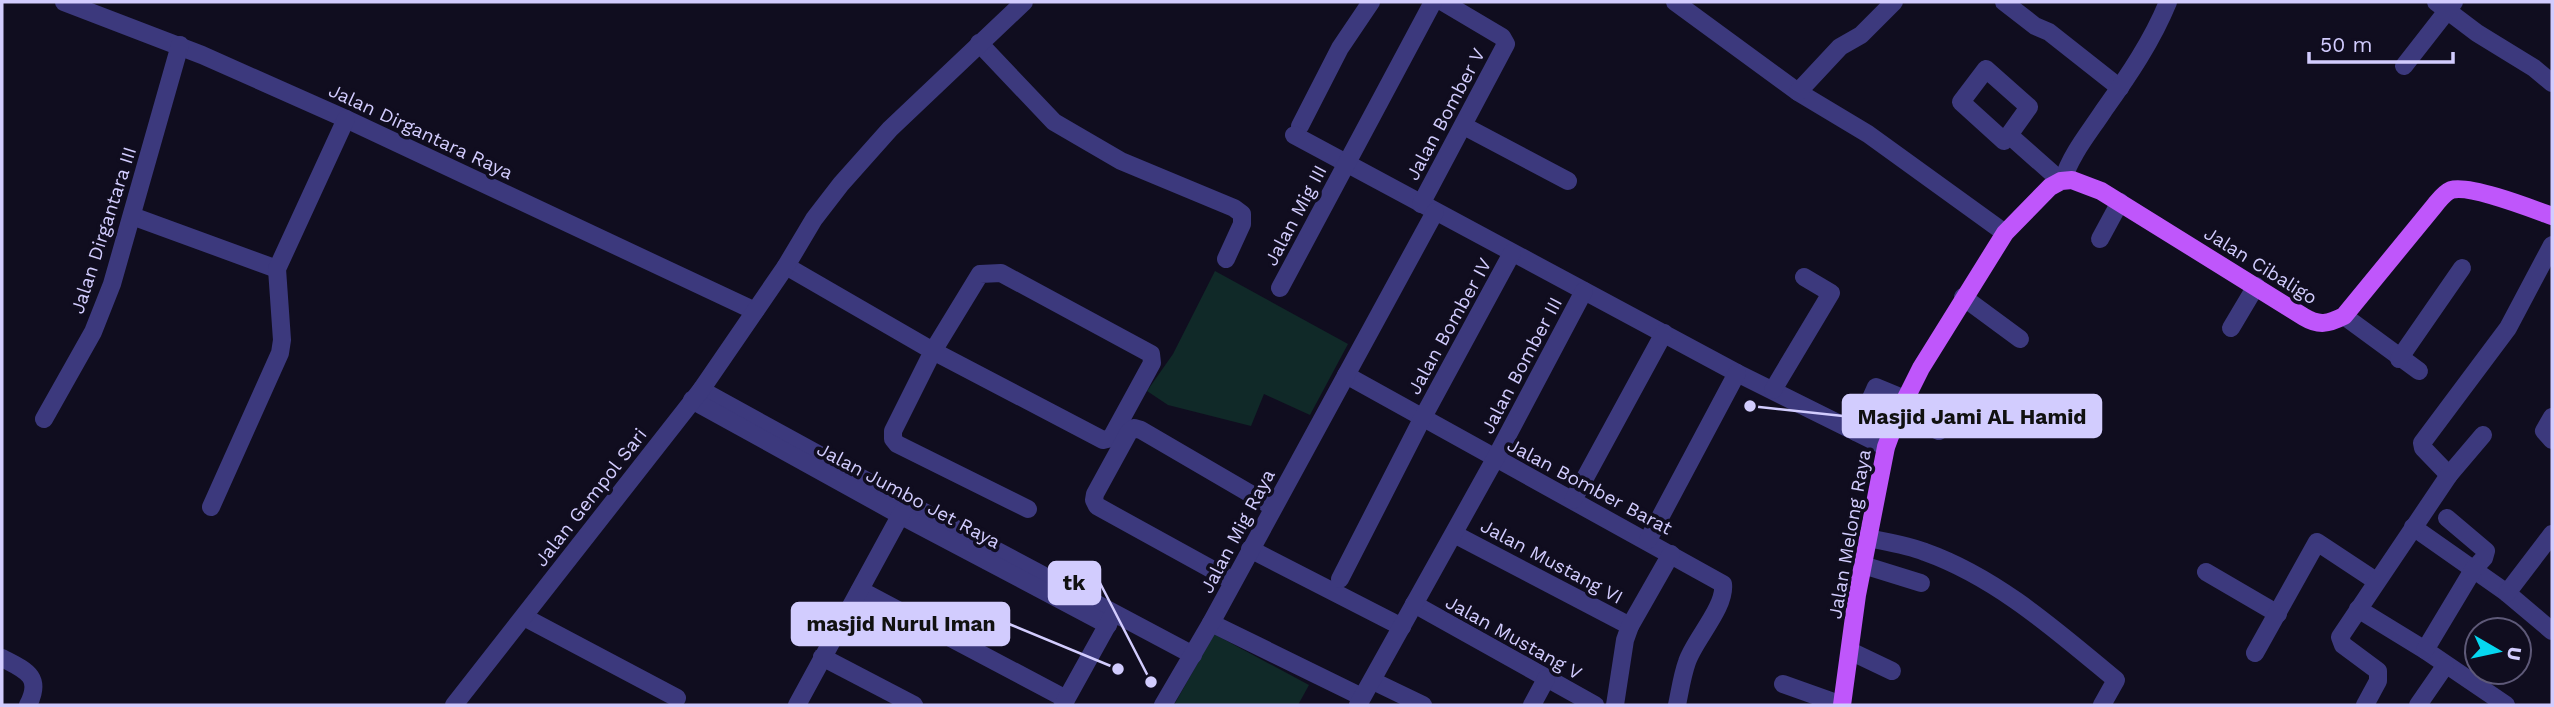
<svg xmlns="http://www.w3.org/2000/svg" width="2554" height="707" font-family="'Work Sans',sans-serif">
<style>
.green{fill:#102928}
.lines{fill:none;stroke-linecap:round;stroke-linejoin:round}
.minor{stroke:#3c397d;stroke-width:18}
.major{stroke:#bf56fb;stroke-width:18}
.labels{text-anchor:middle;stroke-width:7;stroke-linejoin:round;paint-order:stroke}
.street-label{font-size:19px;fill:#d2ccfe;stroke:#100d1f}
.leader{fill:none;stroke:#d2ccfe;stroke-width:2.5}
.callout-dot{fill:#d2ccfe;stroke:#100d1f;stroke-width:2.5}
.callout{fill:#d2ccfe;stroke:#d2ccfe;stroke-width:2.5}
.callout-label{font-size:21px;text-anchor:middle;font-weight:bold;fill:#111}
</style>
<rect width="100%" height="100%" fill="#100d1f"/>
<g class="green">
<path d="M1215,271L1348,344L1310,415L1264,394L1251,426L1168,405L1147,391L1173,354Z"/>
<path d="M1214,634L1309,685L1298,705H1174Z"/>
</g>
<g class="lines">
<g class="minor">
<path d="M64,2L202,55L346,119L755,311"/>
<path d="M1675,2L1798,92L1868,134L2005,233"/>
<path d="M2004,2L2035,26L2049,32L2120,88"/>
<path d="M2436,2L2477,33L2534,68L2552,83"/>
<path d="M979,43L1054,122L1121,161L1234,208L1242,214V224L1226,259"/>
<path d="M2404,66L2454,2"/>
<path d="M1798,92L1840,47L1861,35L1894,2"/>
<path d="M1300,126L1340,48L1371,2"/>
<path d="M1464,126L1568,181"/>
<path d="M1294,135L1737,373L1886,447"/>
<path d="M2009,135L2004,141L1961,102L1986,69L2029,107L2009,135L2061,181"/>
<path d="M2063,180C2071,154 2089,133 2104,110C2129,75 2152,41 2168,2"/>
<path d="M1421,204L1506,44L1502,37L1443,2"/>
<path d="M132,216L277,269"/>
<path d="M2100,239L2120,202"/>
<path d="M786,266L933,351L1103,440L1111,438L1152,363L1151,354L1001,273L980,274L933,351L893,431V439L897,444L1028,509"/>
<path d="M1280,288L1433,2"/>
<path d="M1963,297L2020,339"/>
<path d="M2344,316L2419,371"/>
<path d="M2231,328L2256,286"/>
<path d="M2399,359L2462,268"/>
<path d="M1346,375L1723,584C1726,607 1694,640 1687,662C1682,676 1680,691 1677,705"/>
<path d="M701,390L907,503L1193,655"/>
<path d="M1773,390L1831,293L1804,277"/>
<path d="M692,400L900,515L1108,625"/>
<path d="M1899,412L1939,431"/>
<path d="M2552,417L2544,431L2552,440"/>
<path d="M44,419L93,332L112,284L180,45"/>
<path d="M1856,432L1876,387L1905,399"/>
<path d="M2449,475L2423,448L2422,443L2508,328L2552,245"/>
<path d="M1573,500L1664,333"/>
<path d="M211,507L280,353L282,340L277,269L346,119"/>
<path d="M2413,527L2507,593L2552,631"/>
<path d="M1454,534L1630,626"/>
<path d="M1868,538C1887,542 1907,545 1925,552C1998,578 2058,632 2116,680L2102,705"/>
<path d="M1648,540L1737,373"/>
<path d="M1250,549L1402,627"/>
<path d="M1863,565L1921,583"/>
<path d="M2206,572L2278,614"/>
<path d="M1340,579L1422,419L1512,253"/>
<path d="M1233,581L1097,506L1094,500L1095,494L1129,432L1134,428L1141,430L1273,507"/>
<path d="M860,590L1066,699"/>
<path d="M2507,593L2552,534"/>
<path d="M1414,604L1595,705"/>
<path d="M2358,609L2425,650L2506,705"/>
<path d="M524,617L677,698"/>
<path d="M1211,623L1362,697"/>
<path d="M2425,650L2473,570L2484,558L2486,551L2447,518"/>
<path d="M1850,651L1892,671"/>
<path d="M2255,653L2317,542L2376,581"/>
<path d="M822,657L914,705"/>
<path d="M2,658C25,670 43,676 28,705"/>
<path d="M1373,681L1423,705"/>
<path d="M1783,684L1842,705"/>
<path d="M454,705L701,390L786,266L814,219L841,184L890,129L1024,2"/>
<path d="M797,705L906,505"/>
<path d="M1063,705L1113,615"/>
<path d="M1163,705L1211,623L1435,212"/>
<path d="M1358,705L1495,459L1584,291"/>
<path d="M1532,705L1546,679"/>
<path d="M1615,705L1625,640L1630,626L1671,554"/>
<path d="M2365,705L2378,681V671L2343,645L2340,637L2449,475L2483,435"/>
<path d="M2418,705L2445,666"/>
</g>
<path class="major" d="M1842,705L1857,595L1886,447L1899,412L1921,368L2005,233L2050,187L2061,181L2072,180L2101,191L2304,317C2319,326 2328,324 2344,316L2435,205C2440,199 2444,193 2451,190C2469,184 2533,209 2552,216"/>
</g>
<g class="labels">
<g class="street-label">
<text transform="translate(1445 114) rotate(-62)" y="7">Jalan Bomber V</text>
<text transform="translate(421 131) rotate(25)" y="7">Jalan Dirgantara Raya</text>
<text transform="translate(1295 215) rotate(-62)" y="7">Jalan Mig III</text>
<text transform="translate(103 230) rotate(-72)" y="7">Jalan Dirgantara III</text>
<text transform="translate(2261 265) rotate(32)" y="7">Jalan Cibaligo</text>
<text transform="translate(1449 326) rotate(-61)" y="7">Jalan Bomber IV</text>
<text transform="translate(1521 365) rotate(-62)" y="7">Jalan Bomber III</text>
<text transform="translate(1590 486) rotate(28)" y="7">Jalan Bomber Barat</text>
<text transform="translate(909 495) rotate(28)" y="7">Jalan Jumbo Jet Raya</text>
<text transform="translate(590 497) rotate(-52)" y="7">Jalan Gempol Sari</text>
<text transform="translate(1237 531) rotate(-62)" y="7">Jalan Mig Raya</text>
<text transform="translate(1849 534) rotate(-80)" y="7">Jalan Melong Raya</text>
<text transform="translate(1552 561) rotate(28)" y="7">Jalan Mustang VI</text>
<text transform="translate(1514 637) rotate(29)" y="7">Jalan Mustang V</text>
</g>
</g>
<path class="leader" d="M1750 406L1843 416M1151 682L1100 583M1118 669L1009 624"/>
<g class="callout-dot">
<circle cx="1750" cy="406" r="7"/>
<circle cx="1151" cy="682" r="7"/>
<circle cx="1118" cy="669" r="7"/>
</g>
<g class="callout">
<rect x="1843" y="395" width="258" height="42" rx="7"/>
<rect x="1049" y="562" width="51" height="42" rx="7"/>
<rect x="792" y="603" width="217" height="42" rx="7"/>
</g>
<g class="callout-label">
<text x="1972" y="424">Masjid Jami AL Hamid</text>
<text x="1074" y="590">tk</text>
<text x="901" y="631">masjid Nurul Iman</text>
</g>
<rect width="2554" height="707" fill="none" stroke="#d2ccfe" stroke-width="7"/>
<g transform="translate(2498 651) rotate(99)"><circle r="33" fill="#100d1f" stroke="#5e5978" stroke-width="2"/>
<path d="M0-5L12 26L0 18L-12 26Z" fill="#06d7f0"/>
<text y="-10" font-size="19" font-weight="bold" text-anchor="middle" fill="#d2ccfe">U</text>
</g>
<path d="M2309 52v10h144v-10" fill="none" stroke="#d2ccfe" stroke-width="3.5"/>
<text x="2320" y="52" font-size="21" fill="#d2ccfe" stroke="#100d1f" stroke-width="5" paint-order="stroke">50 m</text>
</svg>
